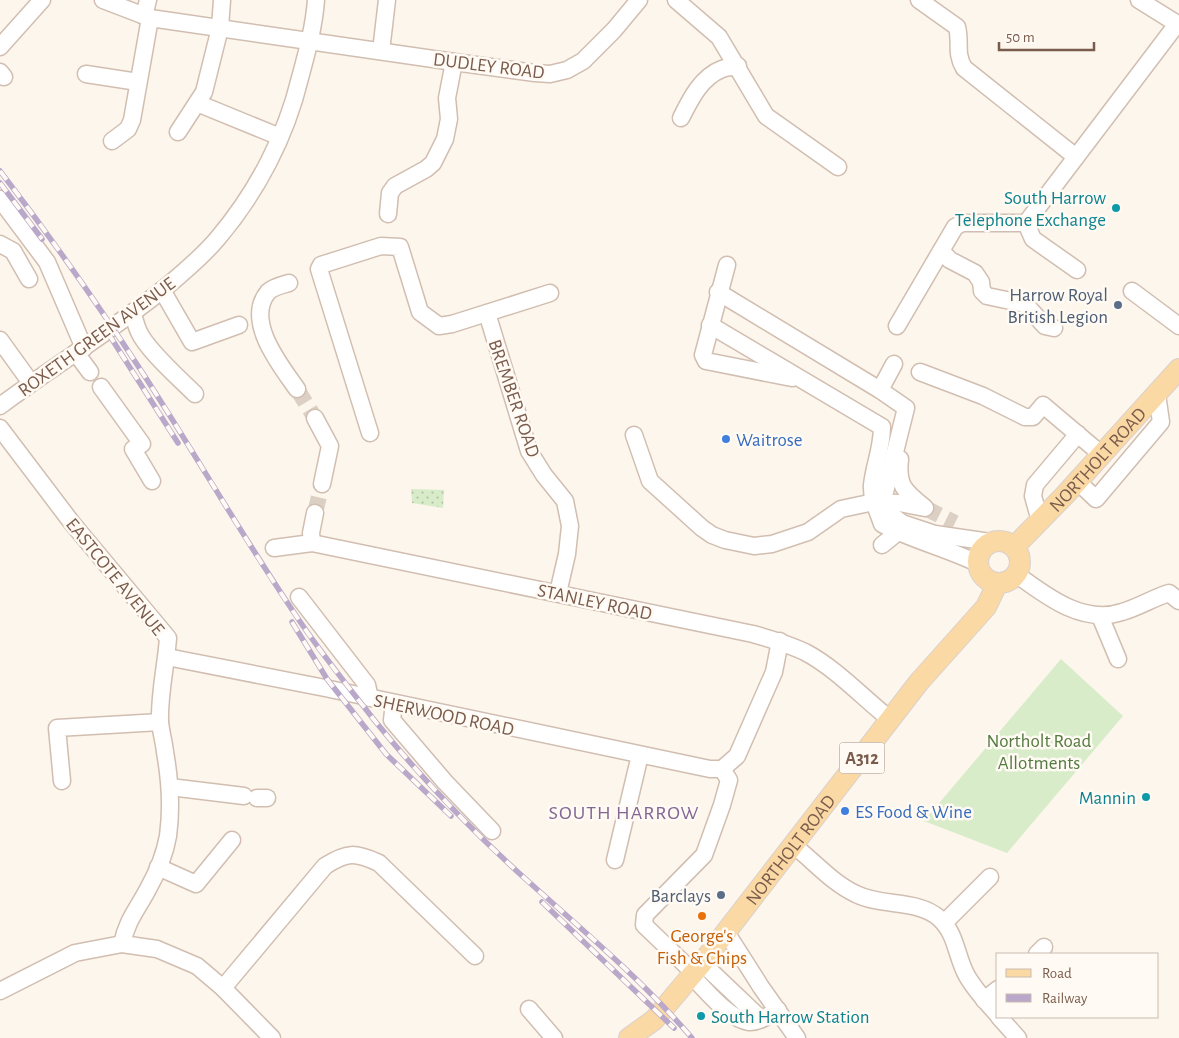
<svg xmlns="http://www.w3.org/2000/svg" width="1179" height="1038" font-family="'Alegreya Sans',sans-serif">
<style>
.grass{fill:url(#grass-dots)}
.garden{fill:#d8ecc9}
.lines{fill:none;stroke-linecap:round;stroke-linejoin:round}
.minor-tunnel{stroke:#dcd0c4;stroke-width:16;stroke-dasharray:16 8;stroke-linecap:butt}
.minor-casing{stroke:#d1beb0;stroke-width:19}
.major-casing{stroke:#dad1cd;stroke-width:22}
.minor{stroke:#fff;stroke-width:16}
.major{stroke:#fbd9a5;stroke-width:20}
.rail-casing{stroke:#b9a8c9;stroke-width:5.5}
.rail{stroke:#fffaf3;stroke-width:4;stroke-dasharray:11;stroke-linecap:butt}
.culture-dot{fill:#0f9aa8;stroke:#fffaf3;stroke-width:2}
.service-dot{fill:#5c6f8a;stroke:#fffaf3;stroke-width:2}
.shop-dot{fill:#3f7fe0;stroke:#fffaf3;stroke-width:2}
.food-dot{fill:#e8710a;stroke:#fffaf3;stroke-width:2}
.labels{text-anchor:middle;stroke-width:5;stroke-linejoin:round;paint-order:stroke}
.shield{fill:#fffaf3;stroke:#a28b7f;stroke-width:1}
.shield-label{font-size:18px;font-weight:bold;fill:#7a5c4d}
.street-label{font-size:19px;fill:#7a5c4d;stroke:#fffaf3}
.culture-label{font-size:19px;fill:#0d838f;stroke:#fffaf3;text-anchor:end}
.service-label{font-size:19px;fill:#4e5e75;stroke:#fffaf3;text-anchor:end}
.shop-label{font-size:19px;fill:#366cbe;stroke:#fffaf3;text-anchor:start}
.park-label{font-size:19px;fill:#537a41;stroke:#fffaf3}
.food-label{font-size:19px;fill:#c56008;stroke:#fffaf3}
.neighbourhood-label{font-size:20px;letter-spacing:1px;fill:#846695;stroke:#fffaf3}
</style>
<defs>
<pattern id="grass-dots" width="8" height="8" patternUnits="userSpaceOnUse" patternTransform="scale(1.25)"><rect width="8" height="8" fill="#d8ecc9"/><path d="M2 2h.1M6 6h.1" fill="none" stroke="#b4c2a5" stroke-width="1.8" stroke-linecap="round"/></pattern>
</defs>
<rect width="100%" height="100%" fill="#fdf6ec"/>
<path class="grass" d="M411,489L444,490L443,508L412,503Z"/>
<path class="garden" d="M1061,659L1123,716L1007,853L924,821Z"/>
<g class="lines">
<g class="minor-tunnel">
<path d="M297,389L315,418"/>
<path d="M925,508L955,523"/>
<path d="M315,513L322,484"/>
</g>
<defs>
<g id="minor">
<path d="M103,0L150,18L454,62L535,73L550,74L567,70L583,61L614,30L639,0"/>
<path d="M676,0L719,37L766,116L838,167"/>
<path d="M919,0L957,27C961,42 955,53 964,68L1076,157"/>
<path d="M1139,0L1179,25"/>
<path d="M144,16L148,0"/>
<path d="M0,47L42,0"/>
<path d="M381,51L387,0"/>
<path d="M0,72L4,77"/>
<path d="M86,74L138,82"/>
<path d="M197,103L280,137"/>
<path d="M681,118C690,100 701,77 722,69C727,67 733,67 738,66"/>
<path d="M178,132L204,92L220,28L222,0"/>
<path d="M112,141L128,129L132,120L150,18"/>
<path d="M0,199L47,262L84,348"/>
<path d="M388,214L390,193L395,186L426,169L433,163L445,139L449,119L447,98L454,62"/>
<path d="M1026,223L1033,239L1077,270"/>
<path d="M0,244L13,251L29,279"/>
<path d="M941,251L950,260L975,273L981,282L982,291L987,296L1025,304L1045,326L1054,328"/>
<path d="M727,265L703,355L706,361L792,378"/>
<path d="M289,283C282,285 273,287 268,292C244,321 281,366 297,389"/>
<path d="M162,290L192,342L239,325"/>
<path d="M1132,291L1179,326"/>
<path d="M718,292L880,390L906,408L885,492L874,502"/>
<path d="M132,313C135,319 136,326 139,332C147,350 180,379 195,394"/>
<path d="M487,313L529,451L544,475L565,501L570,526L567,554L558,593"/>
<path d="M710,325L882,427C882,448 874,466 872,485C871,498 878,512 882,524C912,540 946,548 977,563"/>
<path d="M897,326L955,227L962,223H1026L1177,24"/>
<path d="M0,340L31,383"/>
<path d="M76,353L90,372"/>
<path d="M920,372L983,396L1025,417H1033L1043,405L1101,454"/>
<path d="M101,387L142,444L133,449L152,481"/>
<path d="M880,390L894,364"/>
<path d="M0,406C55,365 113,330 166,287C184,272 203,256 218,238C257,192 286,136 300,78C307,52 314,27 316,0"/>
<path d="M315,418L330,446L322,484"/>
<path d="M0,428L72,523L168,638C166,666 159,694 160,722C161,732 164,742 165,752C170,780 172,807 168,836C165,853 157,873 148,889C137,910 127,920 122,944"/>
<path d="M370,433L319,269L321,265L381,246L400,247L420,312L439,326L452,324L550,293"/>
<path d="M634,435L650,481L702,528L712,535L725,540L754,546L772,544L808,532L841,509L874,502L899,503L925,508"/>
<path d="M900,459C897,485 904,491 924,507"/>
<path d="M1077,481L1096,499L1161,422L1157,394"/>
<path d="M874,502L902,523L935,534L990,542"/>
<path d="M1040,521L1033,496L1035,485L1078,434"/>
<path d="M312,543L311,533L315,513"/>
<path d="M882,545L898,532"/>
<path d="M274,548L312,543L753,634C771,639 788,644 805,652C837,669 863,698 891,720"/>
<path d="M1016,574C1046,596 1083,625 1122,612C1139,607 1153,598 1169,593L1179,601"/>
<path d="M299,597L367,685L370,698"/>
<path d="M1100,616L1118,659"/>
<path d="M167,657L325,688L710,769H722"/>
<path d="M394,703L392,720L445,782L492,831"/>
<path d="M722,769L737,756L774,672L780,641"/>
<path d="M62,781L57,728L160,722"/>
<path d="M170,787L244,796"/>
<path d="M257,798H267"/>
<path d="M793,845C814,861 832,883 856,894C882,907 917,899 939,918C957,934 956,957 967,976C975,990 987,1003 998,1015"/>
<path d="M615,860L640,755"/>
<path d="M158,867L196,884L232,840"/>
<path d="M944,923L990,877"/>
<path d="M726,932L761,987L797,1038"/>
<path d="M1037,954L1044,947"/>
<path d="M702,963L761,1019"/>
<path d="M694,973L644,925L645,915L704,855L722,805L729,780L722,769"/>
<path d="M692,976C705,990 729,1019 749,1022C759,1023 770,1014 778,1010"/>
<path d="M223,988L325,866C347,852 355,852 379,863L475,956"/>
<path d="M0,991L75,953L122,944L157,949L197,966L223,988L272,1038"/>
<path d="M984,1000L998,989"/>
<path d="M529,1009L554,1038"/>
<path d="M999,1017L1018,1038"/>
</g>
<g id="major">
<circle cx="999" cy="562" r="21"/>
<path id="s1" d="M1014,547L1065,495L1179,369"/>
<path id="s2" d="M629,1038L654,1020L702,963L919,682L986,607L997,584"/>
</g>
</defs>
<use href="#minor" class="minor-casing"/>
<use href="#major" class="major-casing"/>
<use href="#minor" class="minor"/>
<use href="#major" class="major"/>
<defs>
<g id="rail">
<path d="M0,171C50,236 97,303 142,372C196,455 245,541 301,623C324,657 350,689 375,721C422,779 475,834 530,883C586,933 643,981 692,1038"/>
<path d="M0,183L42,239"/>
<path d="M108,333L178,443"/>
<path d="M292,622L327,679L386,754L451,816"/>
<path d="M542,902L674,1028"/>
</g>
</defs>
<use href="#rail" class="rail-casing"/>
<use href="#rail" class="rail"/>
</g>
<g class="culture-dot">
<circle cx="1116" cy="208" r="5"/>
<circle cx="1146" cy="797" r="5"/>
<circle cx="701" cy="1016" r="5"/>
</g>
<g class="service-dot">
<circle cx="1118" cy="305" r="5"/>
<circle cx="721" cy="895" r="5"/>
</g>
<g class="shop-dot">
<circle cx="726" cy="439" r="5"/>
<circle cx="845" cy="811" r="5"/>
</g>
<circle class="food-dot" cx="702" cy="916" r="5"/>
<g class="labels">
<rect class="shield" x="839.5" y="742.5" width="45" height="31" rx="4"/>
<g class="shield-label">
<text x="862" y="764">A312</text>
</g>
<g class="street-label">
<text transform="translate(489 65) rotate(7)" y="7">DUDLEY ROAD</text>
<text transform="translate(96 336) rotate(-36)" y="7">ROXETH GREEN AVENUE</text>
<text transform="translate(515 398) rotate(71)" y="7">BREMBER ROAD</text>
<text dy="7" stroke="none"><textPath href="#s1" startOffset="121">NORTHOLT ROAD</textPath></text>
<text transform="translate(116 576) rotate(51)" y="7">EASTCOTE AVENUE</text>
<text transform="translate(595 601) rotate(12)" y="7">STANLEY ROAD</text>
<text transform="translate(444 714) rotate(12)" y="7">SHERWOOD ROAD</text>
<text dy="7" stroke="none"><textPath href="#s2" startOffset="249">NORTHOLT ROAD</textPath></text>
</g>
<g class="culture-label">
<text x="1106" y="204">South Harrow<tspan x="1106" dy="22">Telephone Exchange</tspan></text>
<text x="1136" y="804">Mannin</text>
<text x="711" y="1023" text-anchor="start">South Harrow Station</text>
</g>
<g class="service-label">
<text x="1108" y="301">Harrow Royal<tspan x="1108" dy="22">British Legion</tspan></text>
<text x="711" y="902">Barclays</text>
</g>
<g class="shop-label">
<text x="736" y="446">Waitrose</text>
<text x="855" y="818">ES Food &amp; Wine</text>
</g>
<g class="park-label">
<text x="1039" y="747">Northolt Road<tspan x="1039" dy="22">Allotments</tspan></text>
</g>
<g class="food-label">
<text x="702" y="942">George's<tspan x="702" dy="22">Fish &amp; Chips</tspan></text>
</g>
<g class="neighbourhood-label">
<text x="624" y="819">SOUTH HARROW</text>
</g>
</g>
<rect x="996" y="953" width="162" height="65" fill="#fffaf3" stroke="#cabbb1"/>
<rect x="1006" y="969" width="25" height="8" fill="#fbd9a5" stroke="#cabbb1"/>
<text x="1042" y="978" font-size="15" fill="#7a5c4d">Road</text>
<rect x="1006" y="994" width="25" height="8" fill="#b9a8c9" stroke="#cabbb1"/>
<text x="1042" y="1003" font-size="15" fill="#7a5c4d">Railway</text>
<path d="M999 42v8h95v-8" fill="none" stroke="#7a5c4d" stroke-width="2.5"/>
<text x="1006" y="42" font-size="15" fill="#7a5c4d" stroke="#fffaf3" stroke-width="4" paint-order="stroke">50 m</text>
</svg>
